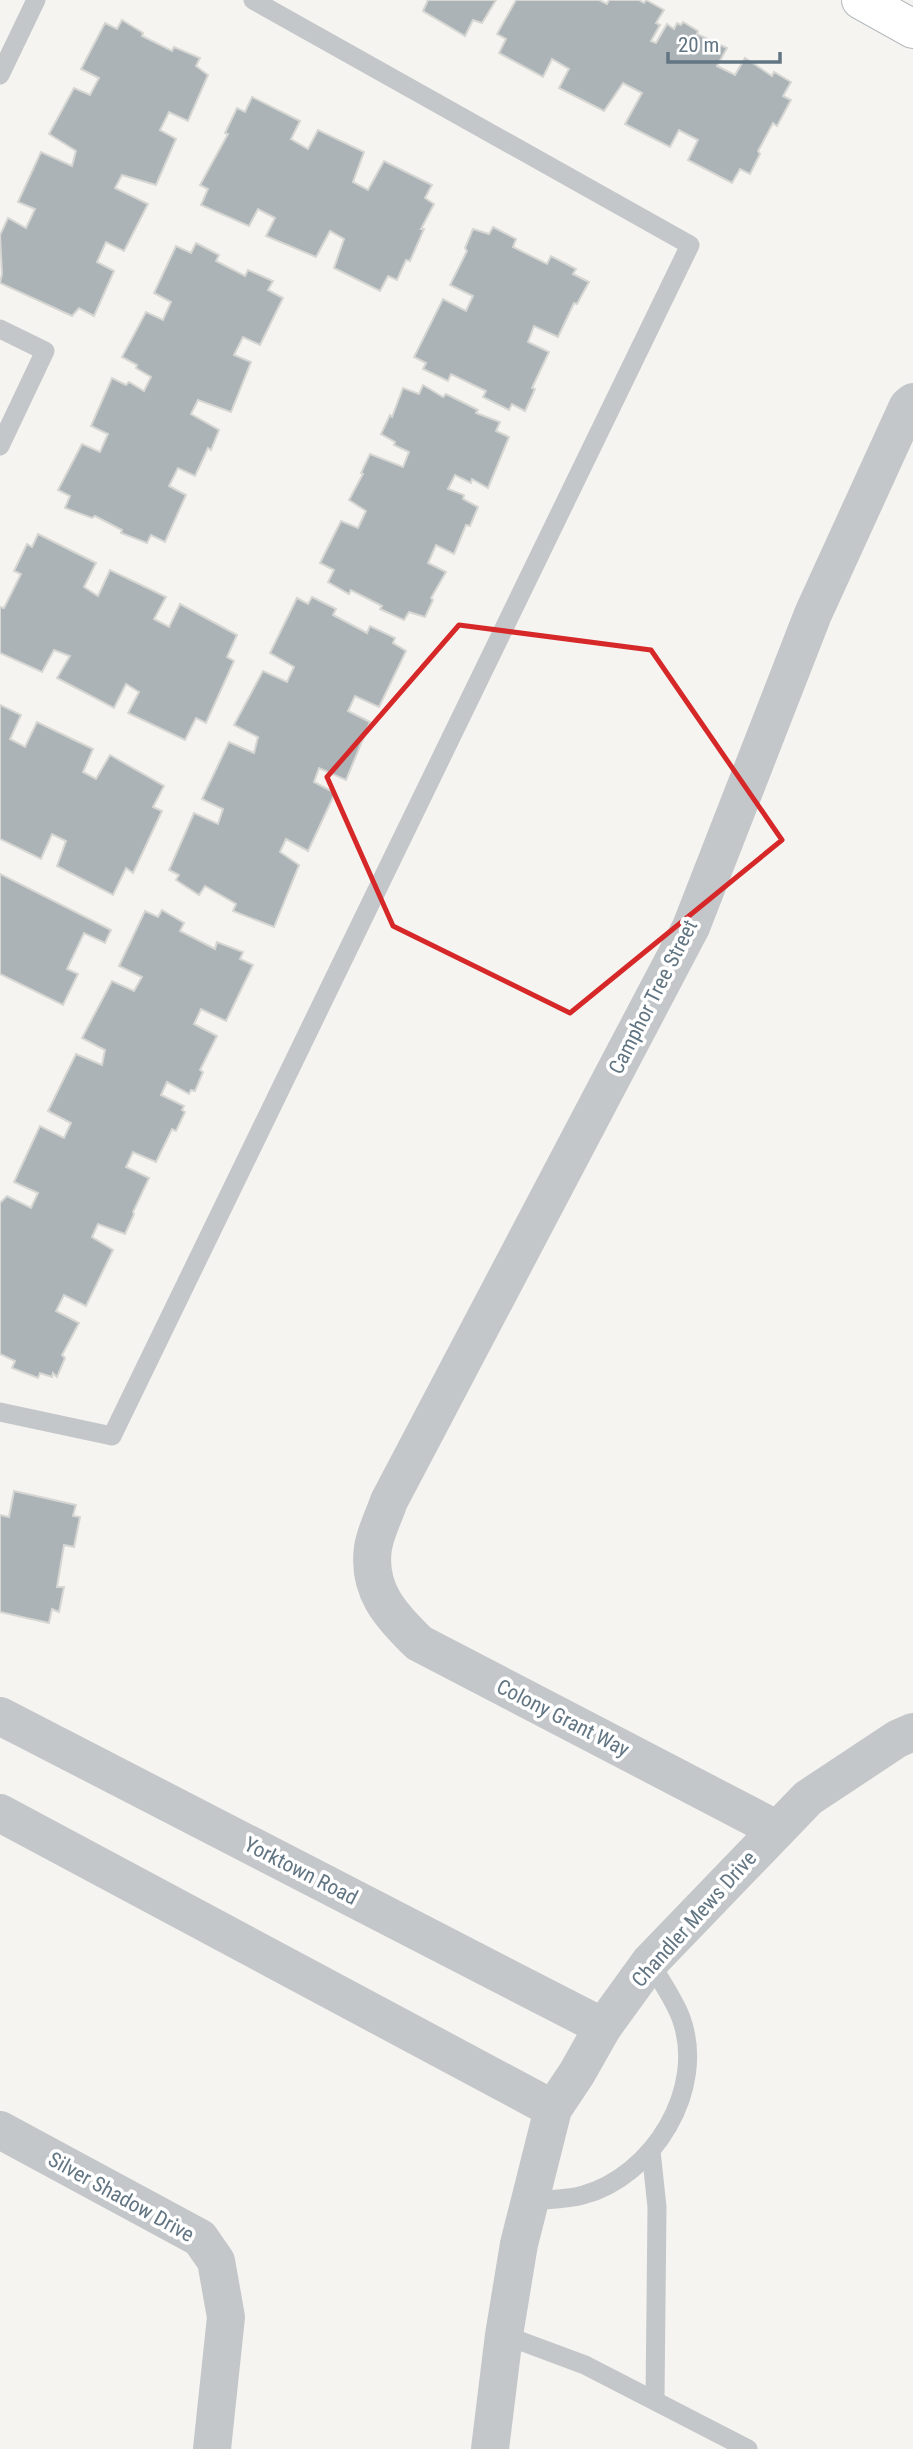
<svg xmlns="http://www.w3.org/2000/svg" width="913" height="2449" font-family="'Roboto Condensed',sans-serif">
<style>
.building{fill:#abb3b7;stroke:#d6d6d3;stroke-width:2}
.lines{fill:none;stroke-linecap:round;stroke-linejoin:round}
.secondary-casing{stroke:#b3b9bd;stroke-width:40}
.lane{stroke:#c4c7ca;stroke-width:19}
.street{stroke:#c4c7ca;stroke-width:38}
.secondary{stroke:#fff;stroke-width:38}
.marked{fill:none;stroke:#d62828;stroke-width:5;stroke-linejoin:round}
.labels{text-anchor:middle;stroke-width:7;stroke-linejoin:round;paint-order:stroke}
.street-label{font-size:21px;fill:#627582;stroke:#fff}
</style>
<rect width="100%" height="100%" fill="#f5f4f0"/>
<g class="building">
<path d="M428,0H496L482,23L473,20L465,36L423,11Z"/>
<path d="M516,0H599L607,4L609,0H639L644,3L646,0L664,10L656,23L660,25L651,41L656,43L667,24L674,29L677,23L681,25L683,22L698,31L697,34L727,48L717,66L735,75L745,58L772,76L774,72L791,82L783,96L791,100L777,126L773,123L758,151L760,154L750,174L740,169L732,183L688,160L698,140L679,130L670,147L625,124L642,93L623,83L604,111L559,88L569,69L552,59L543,77L499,53L506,39L497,34Z"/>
<path d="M122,20L143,33L142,36L172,51L174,47L200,58L196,66L208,75L188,121L169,112L160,130L176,139L156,185L122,175L115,188L148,204L124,251L106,242L97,262L114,271L94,316L79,308L72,316L0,283L2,274L0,235L8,218L26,228L35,209L18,202L41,152L72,166L76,151L49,134L74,88L90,95L99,78L81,69L105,23L117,29Z"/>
<path d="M252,97L300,121L291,139L308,149L318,130L364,152L353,182L368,190L384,161L432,185L425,198L434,204L421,229H424L410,261L406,260L397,280L388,276L380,291L334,268L344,239L330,231L316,257L266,236L275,218L258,209L249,226L201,205L208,189L200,185L228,134L225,133L237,108L245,112Z"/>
<path d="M493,227L516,239L513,247L547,264L551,256L576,269L573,274L589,282L577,304L574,303L558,337L534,326L528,342L549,352L532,388L535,389L525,411L512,404L509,410L483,397L486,391L451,374L448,381L423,369L426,363L414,357L443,299L466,311L473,296L450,285L467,251L465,248L473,229L489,234Z"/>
<path d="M196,243L219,255L216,261L245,276L248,270L273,281L268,290L283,298L260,345L243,337L234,355L251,362L231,412L198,400L191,414L219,430L211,450L208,448L195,476L178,468L169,486L186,495L165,542L151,535L147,543L121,533L122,530L95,516L92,518L65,508L70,496L58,490L82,444L100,452L108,434L91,426L112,378L126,385L129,382L144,391L151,377L136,368L137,365L122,357L146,312L163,320L171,302L154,293L176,246L191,253Z"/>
<path d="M423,385L443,397L446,394L478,410L476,413L500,422L496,431L509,437L488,488L472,479L471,483L455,475L448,489L464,495L463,499L478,507L470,526L466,525L454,554L436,545L428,563L446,572L431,598L433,600L425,617L409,612L404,620L380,609L382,606L351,590L349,594L328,582L334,570L320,563L341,521L358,528L366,511L349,500L363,474L361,473L370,454L403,467L409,452L394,445L395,442L381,434L390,415L392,417L403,388L419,394Z"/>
<path d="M38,534L96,563L84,587L98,596L110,570L166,597L154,619L169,627L180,604L237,635L227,657L234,661L206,723L196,718L185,740L128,713L139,692L126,684L114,708L57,678L70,656L54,650L42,672L0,653V607L4,608L21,574L14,571L27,544L32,547Z"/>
<path d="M312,597L336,609L333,615L367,633L370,626L395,638L393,643L406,651L379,707L355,696L348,711L370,722L346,780L319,768L314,782L335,793L308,851L286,839L280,852L299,865L274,927L233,911L236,904L205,886L199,895L176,880L179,875L169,870L194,813L218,824L223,809L202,799L229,742L254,753L258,737L234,725L263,671L287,682L294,667L270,653L297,598L308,604Z"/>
<path d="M0,705L21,715L10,739L25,747L37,722L93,749L83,772L96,779L110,755L164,786L153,807L162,811L133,873L126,868L113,895L57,866L66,841L52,834L41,859L0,839Z"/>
<path d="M0,874L111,930L105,943L84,933L67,969L78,974L63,1005L0,974Z"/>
<path d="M162,910L184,923L180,931L215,949L217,942L243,952L240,959L253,965L226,1021L201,1009L194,1024L217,1036L200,1070L203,1072L195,1091L191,1090L189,1094L167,1082L161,1095L184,1106L182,1110L185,1112L176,1131L172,1129L156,1162L133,1152L126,1167L149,1178L133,1212L134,1214L125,1234L98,1224L92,1237L113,1250L86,1306L64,1295L56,1311L79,1323L62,1355L65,1358L57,1377L53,1373L52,1377L40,1373L38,1378L12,1368L15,1361L0,1354V1203L7,1196L31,1208L38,1193L14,1182L40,1126L64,1138L71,1123L48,1111L76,1054L102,1065L105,1050L82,1038L112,981L134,991L142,977L119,966L145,911L158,917Z"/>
<path d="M14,1491L76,1505L73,1516L80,1517L74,1547L64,1545L57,1587H64L59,1612L52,1609L49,1623L0,1612V1515L9,1517Z"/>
</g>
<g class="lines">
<defs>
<path id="secondary" d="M861,0L913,29"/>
</defs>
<use href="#secondary" class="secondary-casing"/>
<g class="lane">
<path d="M0,75L36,0"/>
<path d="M0,329L45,351L0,446"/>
<path d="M0,1412L112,1436L690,245L253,0"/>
<path d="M651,2151L657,2207L655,2400"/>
<path d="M530,2201C547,2199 566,2200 583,2195C653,2176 707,2089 681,2018C674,1999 660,1980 650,1962"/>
<path d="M504,2335L585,2365L748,2449"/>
</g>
<g class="street">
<path d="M0,1716L603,2027"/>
<path d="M0,1813L553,2109"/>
<path d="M776,1829L419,1643C391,1616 367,1590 373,1548C375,1533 384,1516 389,1501L691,927L813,614L908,406L913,402"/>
<path d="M0,2130L200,2238L216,2261L226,2317L212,2449"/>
<path d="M490,2449L504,2335L519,2244L553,2109L577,2073L603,2027L650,1962L808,1798L897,1739L913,1732"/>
</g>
<use href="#secondary" class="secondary"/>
</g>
<path class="marked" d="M459,625L651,650L782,840L570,1013L393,926L327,777Z"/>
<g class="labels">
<g class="street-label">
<text transform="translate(653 997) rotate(-63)" y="7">Camphor Tree Street</text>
<text transform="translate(563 1718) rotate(27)" y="7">Colony Grant Way</text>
<text transform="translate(301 1871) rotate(27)" y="7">Yorktown Road</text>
<text transform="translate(694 1919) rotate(-48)" y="7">Chandler Mews Drive</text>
<text transform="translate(121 2197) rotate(29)" y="7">Silver Shadow Drive</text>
</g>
</g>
<path d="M668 52v10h112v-10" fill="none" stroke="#627582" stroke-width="3.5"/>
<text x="678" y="52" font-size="21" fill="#627582" stroke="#ffffff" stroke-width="5" paint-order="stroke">20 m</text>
</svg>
